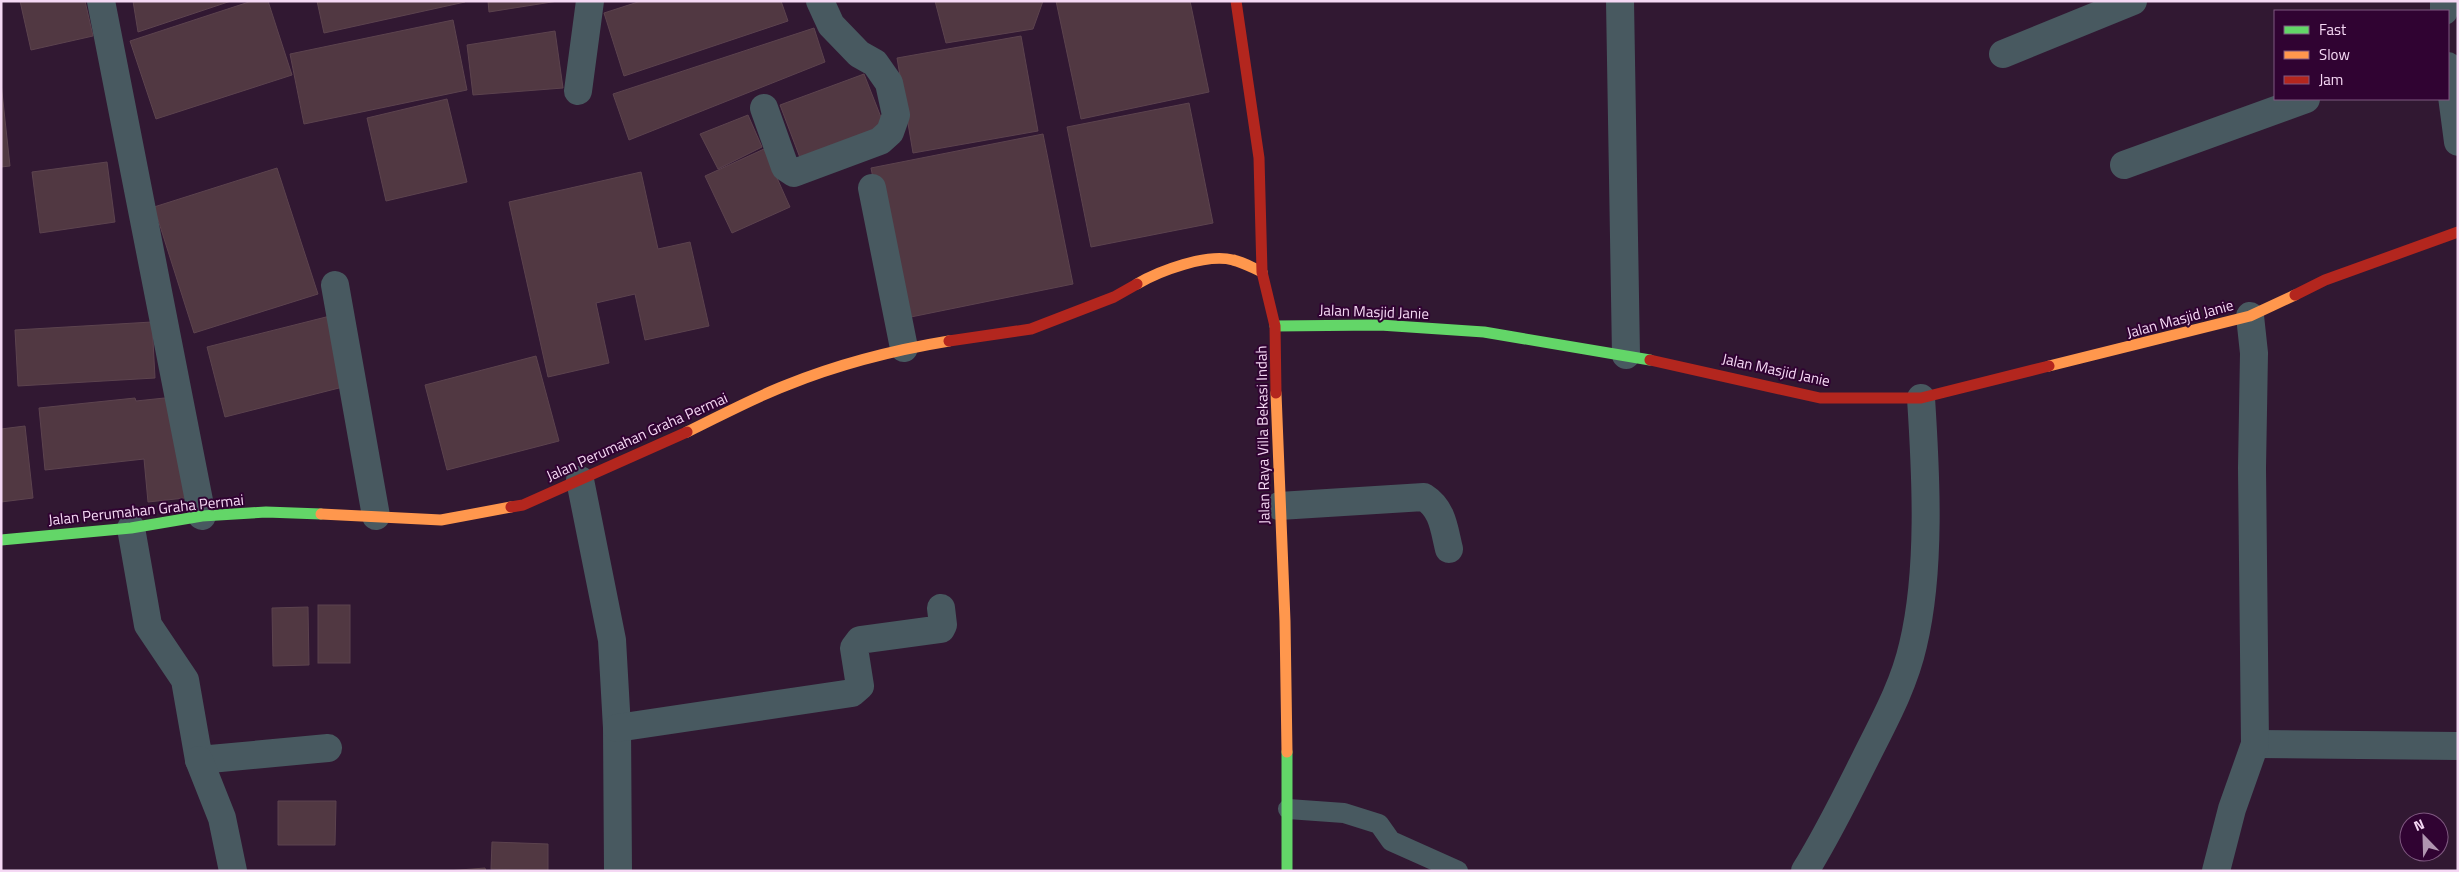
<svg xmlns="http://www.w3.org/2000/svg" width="2459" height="872" font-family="'Titillium Web',sans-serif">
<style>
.building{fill:#513842;stroke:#5c434e}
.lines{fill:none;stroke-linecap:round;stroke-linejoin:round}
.lane{stroke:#485960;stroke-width:20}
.street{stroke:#485960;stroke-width:28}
.fast{stroke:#63d668;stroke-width:11}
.slow{stroke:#ff974d;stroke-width:11}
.jam{stroke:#b3261e;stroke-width:11}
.labels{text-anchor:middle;stroke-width:4;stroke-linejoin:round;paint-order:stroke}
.street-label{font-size:15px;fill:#f5d8f4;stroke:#300332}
</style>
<rect width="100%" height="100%" fill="#311832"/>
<g class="building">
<path d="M20,1H85L93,36L31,50Z"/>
<path d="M133,1H231L138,32Z"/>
<path d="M252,1H268L292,75L156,119L130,41Z"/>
<path d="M317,1H465V2L324,33Z"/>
<path d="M488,1H558L489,12Z"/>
<path d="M641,1H781L788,21L624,76L604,13Z"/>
<path d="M935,1H1043L1033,29L946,43Z"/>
<path d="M1056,1H1190L1209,92L1081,119Z"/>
<path d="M453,20L467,90L304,124L290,54Z"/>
<path d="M814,28L825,62L629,140L613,94Z"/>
<path d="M555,31L563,88L473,95L467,45Z"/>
<path d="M1021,36L1038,131L913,153L897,58Z"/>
<path d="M864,74L886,130L802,163L780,105Z"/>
<path d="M1,83L10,166L1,167Z"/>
<path d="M447,99L467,182L386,201L367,118Z"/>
<path d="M1189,103L1213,223L1091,247L1067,127Z"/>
<path d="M748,115L762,147L718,169L700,134Z"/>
<path d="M1043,134L1073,284L901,319L871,168Z"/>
<path d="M764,149L790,207L732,233L705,176Z"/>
<path d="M107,162L115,222L40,233L32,172Z"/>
<path d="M277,168L318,294L194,333L154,207Z"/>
<path d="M641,172L658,249L690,242L709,326L645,340L635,294L596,303L609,363L548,377L509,202Z"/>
<path d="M334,315L343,387L225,417L207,347Z"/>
<path d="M152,322L155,378L18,386L15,330Z"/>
<path d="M536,356L559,441L447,470L425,385Z"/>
<path d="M174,397L185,498L148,502L144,459L45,470L39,408L135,398L136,401Z"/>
<path d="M25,426L33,498L1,502V429Z"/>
<rect x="318" y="605" width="32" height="58"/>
<path d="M308,607L309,665L273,666L272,608Z"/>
<path d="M278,801H336L335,845H278Z"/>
<path d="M492,842L548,844V871L491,869Z"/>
<path d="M485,868L486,871H447Z"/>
</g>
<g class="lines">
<path class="lane" d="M1288,809L1344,813L1379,824L1391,841L1458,871"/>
<g class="street">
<path d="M101,1L202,516"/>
<path d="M1620,1L1626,355"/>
<path d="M2444,1V11"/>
<path d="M2003,54L2133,1"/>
<path d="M2448,66L2458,142"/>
<path d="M578,91L590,1"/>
<path d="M764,108L785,167L794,173L880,141L890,132L896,115L889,83L875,63L859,54L831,25L820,1"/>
<path d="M2124,165L2306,99"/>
<path d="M872,188L904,348"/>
<path d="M335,285L376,516"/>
<path d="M580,480L612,640L617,728L618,871"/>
<path d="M1279,506L1424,497C1443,509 1444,529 1449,549"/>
<path d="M131,528L148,625L185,680L199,760L328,748"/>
<path d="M617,728L852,693L860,686L854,648L860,640L941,629L943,625L941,608"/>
<path d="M2255,744L2458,746"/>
<path d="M199,760L222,818L233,871"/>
<path d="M1805,871C1828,834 1847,795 1866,757C1884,721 1904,685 1913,645C1931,570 1926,475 1921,398"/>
<path d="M2216,871L2232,809L2255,744L2252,468L2254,353L2250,316"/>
</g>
<g class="fast">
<path d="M1275,326L1380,325L1484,332L1650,360"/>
<path d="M1,540L131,528L202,516L266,512L321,514"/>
<path d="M1287,871V752"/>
</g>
<g class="slow">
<path d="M1137,284C1159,271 1207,253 1233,260C1243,262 1253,268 1262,272"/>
<path d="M2049,366L2250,316L2295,295"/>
<path d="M1276,393L1285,621L1287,752"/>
<path d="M687,432C720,416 753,398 787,385C839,364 894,350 949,341"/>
<path d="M321,514L441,520L511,507"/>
</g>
<g class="jam">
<path d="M1236,1L1259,158L1262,272L1275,326L1276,393"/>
<path d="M2295,295L2325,280L2458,232"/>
<path d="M949,341L1031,329L1114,297L1137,284"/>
<path d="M1650,360L1820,398H1921L2049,366"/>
<path d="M511,507L523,505L687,432"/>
</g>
</g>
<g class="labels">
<g class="street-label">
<text transform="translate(1374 312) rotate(2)" y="5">Jalan Masjid Janie</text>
<text transform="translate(2180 319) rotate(-15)" y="5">Jalan Masjid Janie</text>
<text transform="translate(1776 370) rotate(12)" y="5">Jalan Masjid Janie</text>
<text transform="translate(1263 435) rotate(-91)" y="5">Jalan Raya Villa Bekasi Indah</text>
<text transform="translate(637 437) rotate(-24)" y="5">Jalan Perumahan Graha Permai</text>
<text transform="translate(146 510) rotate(-6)" y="5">Jalan Perumahan Graha Permai</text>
</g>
</g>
<rect width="2459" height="872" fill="none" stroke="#f5d8f4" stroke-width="5"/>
<rect x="2274" y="10" width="175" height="90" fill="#300332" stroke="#7f5880"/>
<rect x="2284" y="26" width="25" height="8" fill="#63d668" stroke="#7f5880"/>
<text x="2319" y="35" font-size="15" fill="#f5d8f4">Fast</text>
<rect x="2284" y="51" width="25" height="8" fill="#ff974d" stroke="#7f5880"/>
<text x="2319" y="60" font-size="15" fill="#f5d8f4">Slow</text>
<rect x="2284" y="76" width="25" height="8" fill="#b3261e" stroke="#7f5880"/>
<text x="2319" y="85" font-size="15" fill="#f5d8f4">Jam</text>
<g transform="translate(2424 837) rotate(337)"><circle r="24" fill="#300332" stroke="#7f5880"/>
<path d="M0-4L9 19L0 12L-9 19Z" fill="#b095b0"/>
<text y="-8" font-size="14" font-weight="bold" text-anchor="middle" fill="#f5d8f4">N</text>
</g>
</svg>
